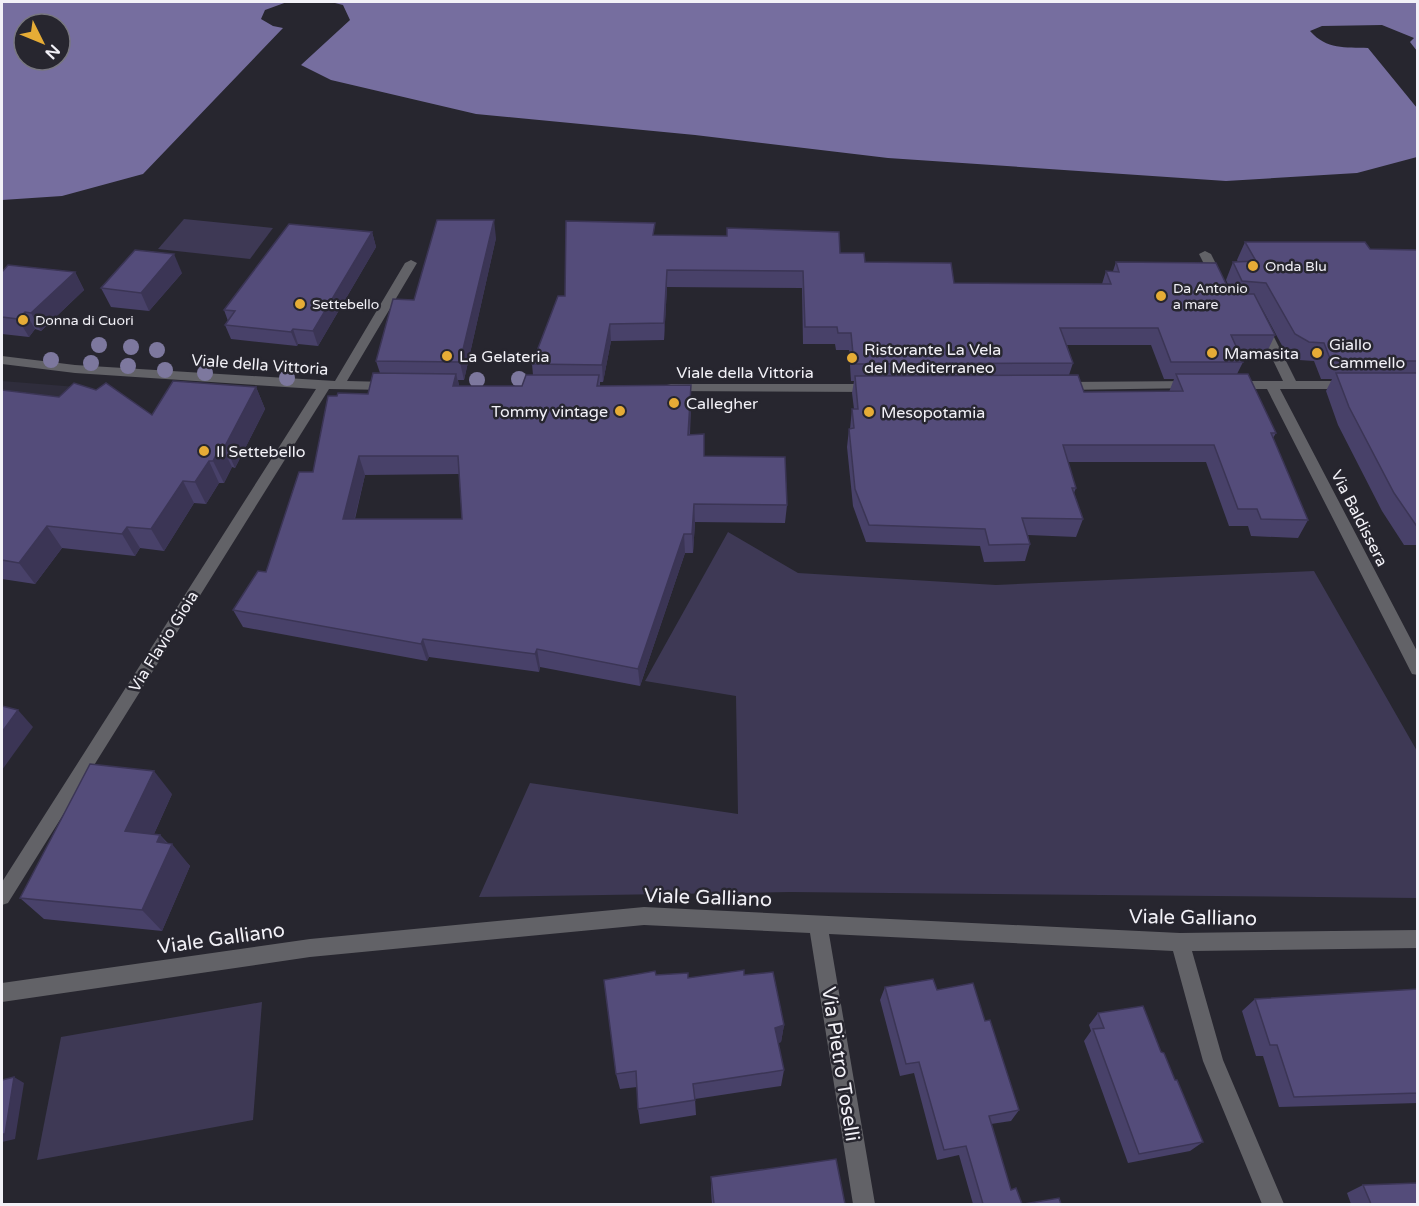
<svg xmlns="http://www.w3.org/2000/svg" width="1419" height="1206" font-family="'Varela Round',sans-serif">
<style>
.built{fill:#2f2d3c}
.green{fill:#3e3955}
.water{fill:#766e9f;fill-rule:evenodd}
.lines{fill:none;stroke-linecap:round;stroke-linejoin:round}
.minor{fill:#626267;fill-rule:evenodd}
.tree{fill:#7d789e}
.wall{fill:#484169;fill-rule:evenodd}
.shaded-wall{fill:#3b3555}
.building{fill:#544c7a;stroke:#3b3555;stroke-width:1.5;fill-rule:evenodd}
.poi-dot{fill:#e6ac36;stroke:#27262f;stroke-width:2}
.labels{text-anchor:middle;stroke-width:5;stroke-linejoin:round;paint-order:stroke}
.far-poi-label{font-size:14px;fill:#f2f1f7;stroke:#27262f;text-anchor:start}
.poi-label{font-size:16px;fill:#f2f1f7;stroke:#27262f;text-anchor:start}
.street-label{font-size:16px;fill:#f2f1f7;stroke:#27262f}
.near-street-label{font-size:20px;fill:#f2f1f7;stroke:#27262f}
</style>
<rect width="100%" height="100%" fill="#27262f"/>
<path class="built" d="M2,381L77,387L2,490Z"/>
<g class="green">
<path d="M184,219L273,228L250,259L158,249Z"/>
<path d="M728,532L798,573L996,585L1314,571L1417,751V898L790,892L479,897L530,783L738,814L736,696L645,681Z"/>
<path d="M262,1002L253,1120L37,1160L61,1037Z"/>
</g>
<g class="water">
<path d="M2,2H287L265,10L261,19L273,26L283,28L143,174L62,196L2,200ZM24,24H60V60H24Z"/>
<path d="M331,2H1417V51L1410,42L1414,38L1382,25L1322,26L1310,31C1327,50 1345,47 1368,48L1417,108V157L1357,173L1226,181L888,158L695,135L476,114L331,80L301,65L350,20L343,5Z"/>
</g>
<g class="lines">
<g class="minor">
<path d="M1205,251L1211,254L1224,280L1222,282L1218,283L1212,280L1199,254Z"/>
<path d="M411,260L417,263L347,381L389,382L395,386L389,390L329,389L8,903L2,905V882L316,389L75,373L2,364V356L75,365L335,381L405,263Z"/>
<path d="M1262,321L1268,325L1296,381H1349L1355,385L1349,389H1280L1418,653V675L1412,674L1267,389H1235L1229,385L1235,381H1283L1256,325Z"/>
<path d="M1193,381L1197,382L1199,385L1197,388L1064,390L1058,386L1064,382Z"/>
<path d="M671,384H872L878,388L872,392L667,391L665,388L667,385Z"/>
<path d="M644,907L1180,933L1418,930V948L1192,951L1223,1060L1284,1204H1262L1203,1061L1173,951L829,934L875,1204H853L810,933L644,925L310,957L2,1002V983L310,939Z"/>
</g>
</g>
<g class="tree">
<circle cx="99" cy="345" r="8"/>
<circle cx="131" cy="347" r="8"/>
<circle cx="157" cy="350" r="8"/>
<circle cx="51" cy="360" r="8"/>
<circle cx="91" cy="363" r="8"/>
<circle cx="128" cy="366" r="8"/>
<circle cx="165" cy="370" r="8"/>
<circle cx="205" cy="373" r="8"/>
<circle cx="287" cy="378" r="8"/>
<circle cx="519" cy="379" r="8"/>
<circle cx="477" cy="380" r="8"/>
</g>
<g class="wall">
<path d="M372,232L376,247L318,346L298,344L297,346L231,339L225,325L228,321L224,310Z"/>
<path d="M655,235L840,253L865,262L954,283L1102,284L1106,271H1113L1116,262L1231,291L1226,280L1233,262H1238L1237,260L1245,242L1370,249L1418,250V545H1404L1382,511L1338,425L1326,391L1332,379H1321L1314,361L1299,360L1286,353L1258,301L1275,335L1267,352H1238L1243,362L1237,374L1276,433L1273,438L1308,520L1298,538L1251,536L1248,526H1229L1206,462H1068L1076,488L1074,493L1083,519L1076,537L1028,535L1030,544L1025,561L984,562L980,546L866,542L853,506L847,447L849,429H850L852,409H854L852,393L854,381H851L849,350H836L835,344H803L802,288L667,287L664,340L611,341L603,382H600V386L691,385V404L690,434L704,456L787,505L785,523L695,522L693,553H685L640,686L540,667L539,672L429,657L427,661L243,627L233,610L266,572L313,472L337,396L368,394L380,373L376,361L414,300L496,238L464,380H458L459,386H522L533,375L532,364L565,296ZM1067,345H1151L1164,379H1174L1169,392H1084L1069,375L1073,363ZM459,474L462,519H355L365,475Z"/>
<path d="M2,272H75L84,290L41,331L35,329L29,337L2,334Z"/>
<path d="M182,273L149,311L111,307L101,288Z"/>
<path d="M256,387L265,409L235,468L232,467L224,483H219L206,504L194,503L164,551L140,548L135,556L62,548L35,584L2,579V390L59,397L96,390L152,415Z"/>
<path d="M172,794L154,834L160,835L190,866L162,931L44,919L20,898Z"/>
<path d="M656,975L688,978L744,975L784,1025L781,1042L778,1043L784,1070L781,1086L695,1099L696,1115L640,1124L638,1109L637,1087L620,1089L616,1074Z"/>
<path d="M885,987L937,990L985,1021L1019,1110L1011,1121L991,1124L1011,1190L1022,1204H973L959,1155L937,1160L914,1073L900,1076L880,1000Z"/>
<path d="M1418,989V1103L1279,1107L1263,1056H1256L1242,1011L1255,999Z"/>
<path d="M1098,1013L1161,1052L1175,1080L1203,1142L1190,1151L1128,1163L1084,1041L1091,1031L1089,1025Z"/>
<path d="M711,1177L845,1204H712L711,1190Z"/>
<path d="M1363,1185L1418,1204H1351L1347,1193Z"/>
</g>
<g class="shaded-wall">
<path d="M494,220L496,238L464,380L460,362Z"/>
<path d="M372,232L376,247L318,346L313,331Z"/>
<path d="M174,254L182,273L149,311L141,293Z"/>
<path d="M667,270V287L664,340V323Z"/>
<path d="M75,272L84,290L41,331L31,313Z"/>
<path d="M25,312L35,329L29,337L18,319Z"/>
<path d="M610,324L611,341L603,382L602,365Z"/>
<path d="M293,329L298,344L297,346L291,332Z"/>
<path d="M456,374L461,393L453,386Z"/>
<path d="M691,385V404L688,453V435Z"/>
<path d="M256,387L265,409L235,468L225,446Z"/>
<path d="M221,445L232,467L224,483L213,461Z"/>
<path d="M359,456L365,475L350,537L343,519Z"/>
<path d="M209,461L219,483L206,504L195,482Z"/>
<path d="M183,481L194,503L164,551L151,529Z"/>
<path d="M694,504L695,522L693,553L692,534Z"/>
<path d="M47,526L62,548L35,584L19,563Z"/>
<path d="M127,527L140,548L135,556L122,534Z"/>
<path d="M684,534L685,553L640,686L638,669Z"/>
<path d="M423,639L429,657L427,661L421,644Z"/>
<path d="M537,649L540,667L539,672L535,654Z"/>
<path d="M18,710L33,727L2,770V732Z"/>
<path d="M154,771L172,794L145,854L125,831Z"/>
<path d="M160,835L170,847L172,844L190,866L162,931L142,910L157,842Z"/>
<path d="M784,1025L781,1042L773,1045L775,1028Z"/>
<path d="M14,1077L24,1083L15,1139L2,1142V1134Z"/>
</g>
<g class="building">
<path d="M437,220H494L460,362L376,361L393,299L414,300Z"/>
<path d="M566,221L655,223L653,235L727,236V228L839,232L840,253H864L865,262L951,263L954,283L1111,284L1106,271L1119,272L1116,262L1216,263L1229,290L1236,294H1254L1275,335H1231L1243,362H1171L1158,328H1060L1073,363L854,364L851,333H838L837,327H805L803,271L667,270L664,323L610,324L602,365L532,364L558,296H565Z"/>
<path d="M289,224L372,232L313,331L293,329L291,332L225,325L235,311L224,310Z"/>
<path d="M1245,242H1365L1370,249L1418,250V361H1331L1324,343L1309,342L1295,334L1266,283L1242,281L1233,262L1256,261Z"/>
<path d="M135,250L174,254L141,293L101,288Z"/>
<path d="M8,265L75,272L31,313L25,312L18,319L2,317V272Z"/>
<path d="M373,373L456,374L453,386H522L526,375H599L597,386L691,385L688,435L704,434V456L785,457L787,505L694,504L692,534H684L638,669L537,649L535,654L423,639L421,644L233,610L258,571L266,572L299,472H313L328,396H337L338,393L368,394ZM359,456H458L462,519H343Z"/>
<path d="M1336,373H1418V528L1394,493L1349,407Z"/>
<path d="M1176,374H1248L1276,433H1271L1308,520L1261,519L1257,509H1238L1214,445H1063L1076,488H1072L1083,519L1022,518L1030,544L989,545L985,529L869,525L855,489L849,429L854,428L852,409H858L855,376L1078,375L1084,392L1183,391Z"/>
<path d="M173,381L256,387L225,446L221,445L213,461H209L195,482L183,481L151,529L127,527L122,534L47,526L19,563L2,560V390L59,397L74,383L96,390L106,383L152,415Z"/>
<path d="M2,706L18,710L2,732Z"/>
<path d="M90,764L154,771L125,831L160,835L157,842L172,844L142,910L20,898Z"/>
<path d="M744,970V975L773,972L784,1025L775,1028L784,1070L693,1084L695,1100L638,1109L636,1071L616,1074L604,980L655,971L656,975L688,973V978Z"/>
<path d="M933,979L937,990L973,983L985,1021L990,1020L1019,1110L989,1116L1011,1190L1016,1188L1022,1204H983L966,1146L944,1150L919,1062L906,1064L885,987Z"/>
<path d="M1418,989V1093L1294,1097L1277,1045H1270L1255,999Z"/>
<path d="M1143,1006L1161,1052L1164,1053L1175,1080H1177L1203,1142L1139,1154L1093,1029L1104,1028L1098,1013Z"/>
<path d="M14,1077L5,1134H2V1080Z"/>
<path d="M836,1159L845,1204H714L711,1177Z"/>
<path d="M1418,1183V1204H1371L1363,1185Z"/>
<path d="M1059,1198L1061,1204H1024Z"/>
</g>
<g class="poi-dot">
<circle cx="1253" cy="266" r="6"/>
<circle cx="1161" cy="296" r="6"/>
<circle cx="300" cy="304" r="6"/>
<circle cx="23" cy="320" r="6"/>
<circle cx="1212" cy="353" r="6"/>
<circle cx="1317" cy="353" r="6"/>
<circle cx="447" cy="356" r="6"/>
<circle cx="852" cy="358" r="6"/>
<circle cx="674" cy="403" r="6"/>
<circle cx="620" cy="411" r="6"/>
<circle cx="869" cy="412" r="6"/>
<circle cx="204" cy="451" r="6"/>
</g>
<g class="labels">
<g class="far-poi-label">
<text x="1265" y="271">Onda Blu</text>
<text x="1173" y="293">Da Antonio<tspan x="1173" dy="16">a mare</tspan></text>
<text x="312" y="309">Settebello</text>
<text x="35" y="325">Donna di Cuori</text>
</g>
<g class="poi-label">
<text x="1329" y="350">Giallo<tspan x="1329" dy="18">Cammello</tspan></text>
<text x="864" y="355">Ristorante La Vela<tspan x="864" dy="18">del Mediterraneo</tspan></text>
<text x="1224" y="359">Mamasita</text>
<text x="459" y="362">La Gelateria</text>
<text x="686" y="409">Callegher</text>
<text x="608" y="417" text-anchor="end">Tommy vintage</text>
<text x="881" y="418">Mesopotamia</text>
<text x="216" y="457">Il Settebello</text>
</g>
<g class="street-label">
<text transform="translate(260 364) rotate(4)" y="6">Viale della Vittoria</text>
<text x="745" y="378">Viale della Vittoria</text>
<text transform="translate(1360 518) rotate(63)" y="6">Via Baldissera</text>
<text transform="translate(163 641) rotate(-58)" y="6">Via Flavio Gioia</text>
</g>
<g class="near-street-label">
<text transform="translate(708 897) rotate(2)" y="7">Viale Galliano</text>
<text transform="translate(1193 917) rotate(1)" y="7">Viale Galliano</text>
<text transform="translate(221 938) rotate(-8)" y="7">Viale Galliano</text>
<text transform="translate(841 1064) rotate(81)" y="7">Via Pietro Toselli</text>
</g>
</g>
<rect width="1419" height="1206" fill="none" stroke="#f2f1f7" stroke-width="6"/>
<g transform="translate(42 42) rotate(133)"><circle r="28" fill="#27262f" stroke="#78777f" stroke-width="1.5"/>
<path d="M0-4.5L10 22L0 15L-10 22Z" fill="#e6ac36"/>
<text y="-9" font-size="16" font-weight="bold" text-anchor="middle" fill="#f2f1f7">N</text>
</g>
</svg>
